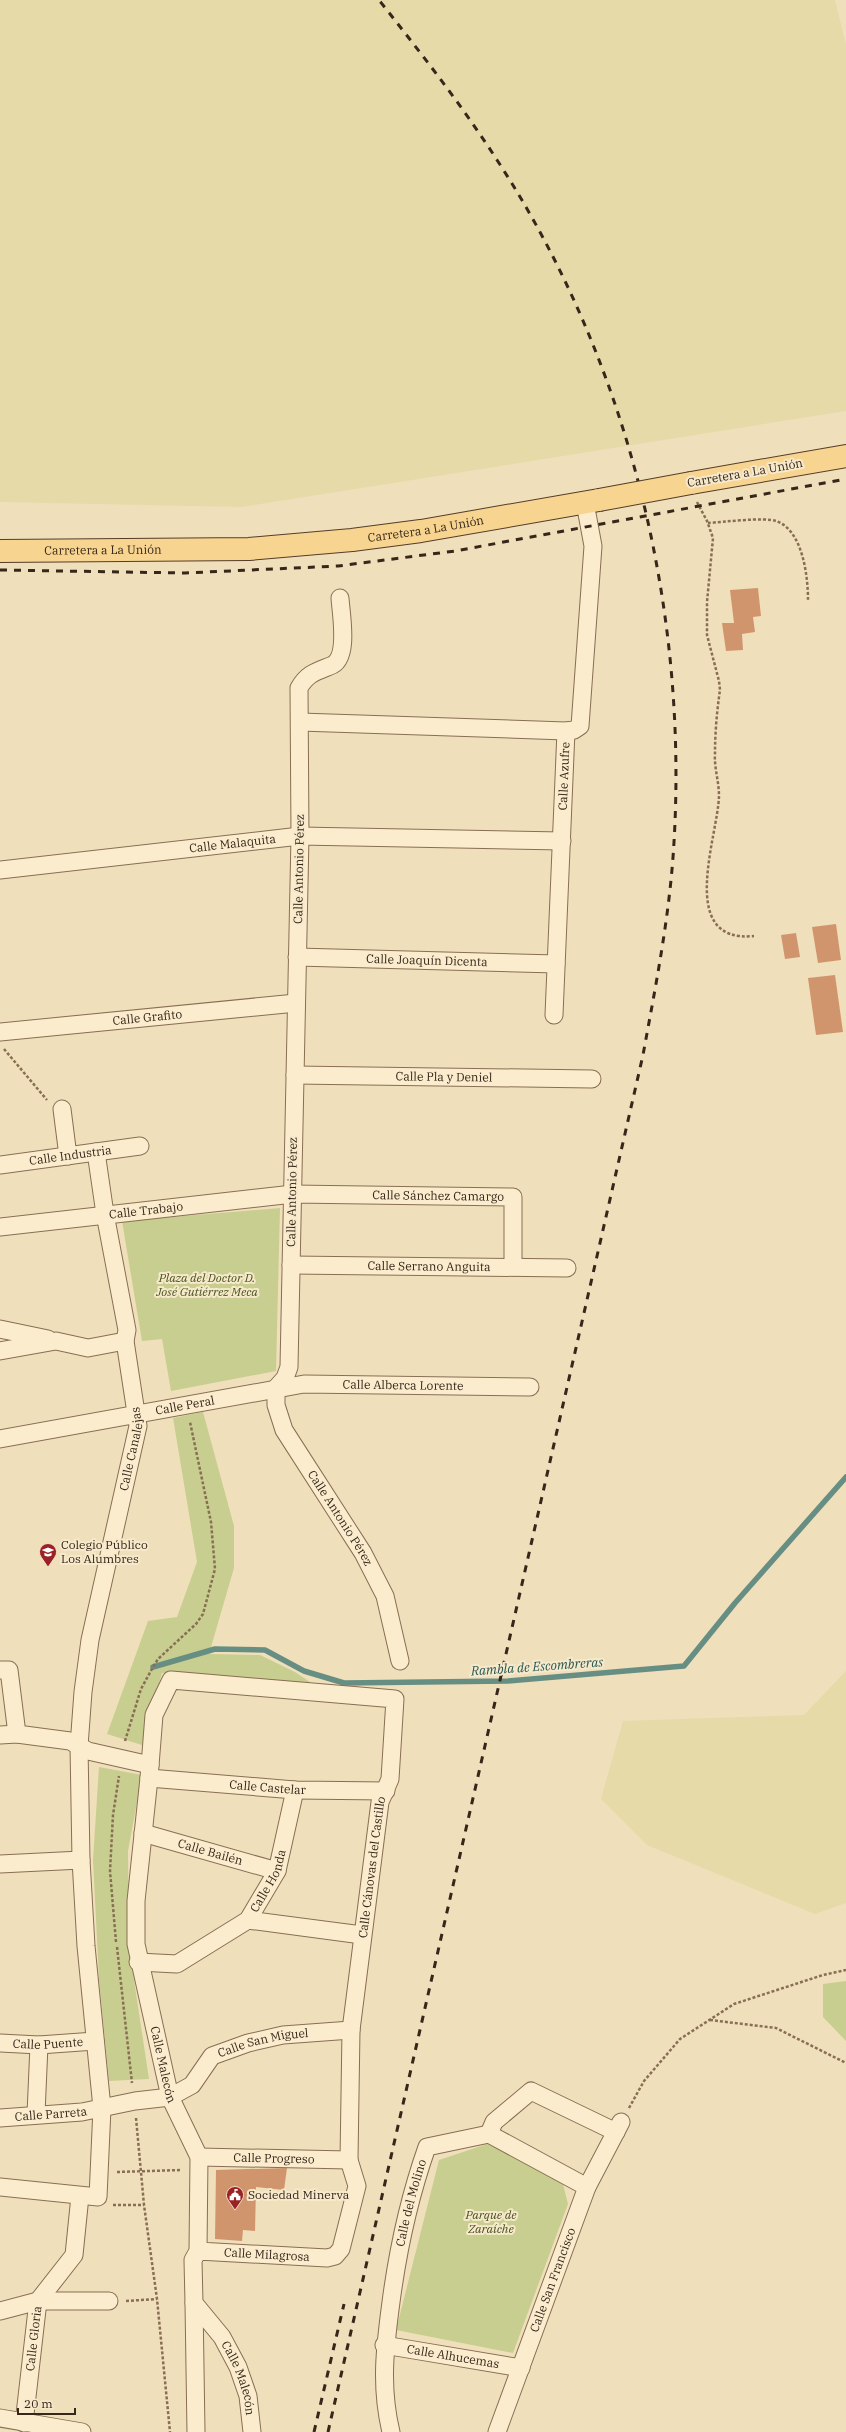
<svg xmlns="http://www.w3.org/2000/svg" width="846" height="2432" font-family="'IBM Plex Serif',serif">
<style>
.farmland{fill:#e6daa8}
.green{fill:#c8ce8f}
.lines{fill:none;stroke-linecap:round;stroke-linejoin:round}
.stream{stroke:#678e83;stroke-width:5.5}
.building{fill:#d1956e}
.street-casing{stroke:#886e54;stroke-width:19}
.primary-casing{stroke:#553c29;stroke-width:24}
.path{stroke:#886e54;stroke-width:2.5;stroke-dasharray:3 2;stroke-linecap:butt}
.street{stroke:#fbecce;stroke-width:17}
.primary{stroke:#f7d48f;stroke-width:22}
.rail{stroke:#36271a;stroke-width:3;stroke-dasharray:7 7;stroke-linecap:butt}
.primary-bridge-casing{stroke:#553c29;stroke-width:24;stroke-linecap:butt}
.primary-bridge{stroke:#f7d48f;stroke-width:22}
.labels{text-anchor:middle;stroke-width:4;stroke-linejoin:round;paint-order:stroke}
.street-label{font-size:12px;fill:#36271a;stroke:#f7e9cb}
.park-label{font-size:12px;font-style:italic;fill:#48531f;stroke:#f7e9cb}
.poi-label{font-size:12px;fill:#36271a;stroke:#f7e9cb;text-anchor:start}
.water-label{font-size:13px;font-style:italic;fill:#285752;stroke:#f7e9cb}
</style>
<rect width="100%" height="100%" fill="#f0dfbb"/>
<g class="farmland">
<path d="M0,0H835L846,45V411L242,507L0,502Z"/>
<path d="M846,1671V1903L815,1914L647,1845L601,1799L623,1721L804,1715Z"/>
</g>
<g class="green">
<path d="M280,1208L276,1371L171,1391L162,1339L142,1341L122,1221Z"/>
<path d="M203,1412L234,1526V1568L209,1654L260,1655L295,1672L313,1684L162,1673L142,1745L107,1734L148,1621L177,1617L197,1562L173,1418Z"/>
<path d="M99,1767L142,1775L128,1851L129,1947L149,2079L109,2081L99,1979L93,1860Z"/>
<path d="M846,1981V2041L823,2017V1984Z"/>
<path d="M490,2143L563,2184L568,2204L513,2353L396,2330L439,2160Z"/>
</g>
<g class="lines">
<path class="stream" d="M153,1667L215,1649L265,1650L304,1671L344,1683L508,1681L684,1666L735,1603L846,1477"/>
</g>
<g class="building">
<path d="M758,588L761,616L753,617L755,632L742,634L743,650L726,651L722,623H734L730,590Z"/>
<path d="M836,924L841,960L818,963L812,927Z"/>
<path d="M796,933L800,957L785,959L781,935Z"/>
<path d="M835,975L843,1032L816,1035L808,978Z"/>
<path d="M287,2168L284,2190L256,2187L255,2231L243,2230L242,2241L215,2239L216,2170Z"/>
</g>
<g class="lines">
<defs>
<g id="street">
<path id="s1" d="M340,598C341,615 350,660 330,666C315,672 307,674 299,688L300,836L289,1367L285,1378L276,1388V1405L284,1430L363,1553L385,1596L400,1661"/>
<path d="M300,722L566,731L574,730L580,726L593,546L585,503"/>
<path id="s2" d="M0,870L300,836L562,841"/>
<path id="s3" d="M297,957L556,964"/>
<path id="s4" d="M554,1015L566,731"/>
<path id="s5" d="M0,1032L296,1003"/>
<path id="s6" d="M295,1075L592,1079"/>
<path d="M62,1109L68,1156"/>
<path id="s7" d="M0,1165L140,1146"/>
<path id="s8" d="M0,1227L293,1194L513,1197V1267"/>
<path id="s9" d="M291,1265L567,1268"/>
<path d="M0,1329L48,1339"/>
<path d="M0,1351L56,1341L88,1348L125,1341"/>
<path id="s10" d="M0,1439L304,1384L530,1387"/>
<path d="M0,1670H9L17,1734L70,1741L88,1751L150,1765"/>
<path d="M0,1735L17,1734"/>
<path id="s11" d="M149,1778L295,1790L386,1791"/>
<path id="s12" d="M143,1833L277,1871"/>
<path d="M0,1864L81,1860"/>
<path d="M248,1920L362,1935"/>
<path id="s13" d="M138,1962L177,1964L248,1920L277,1871L295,1790"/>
<path id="s14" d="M0,2043L39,2045L95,2041"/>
<path d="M36,2114L39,2045"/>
<path id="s15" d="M0,2118L82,2112L135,2101L170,2097L192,2085L212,2056L248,2043L283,2035L351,2030"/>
<path d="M489,2134L494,2122L531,2091L616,2132"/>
<path id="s16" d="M199,2157L349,2160"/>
<path id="s17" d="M0,2187L98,2197L102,2108L86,1946L81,1860L79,1746L83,1692L90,1640L138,1426L125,1341L127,1330L105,1214L96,1152"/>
<path id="s18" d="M198,2251L327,2258L335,2256L341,2249L357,2186L349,2160L351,2030L380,1802L390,1779L395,1699L171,1680L154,1715L149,1778L136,1901V1944L170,2097L199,2157L198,2251L193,2260L194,2303L222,2337L238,2367L248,2396L252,2432"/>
<path d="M194,2303L196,2432"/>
<path d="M0,2311L38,2301H109"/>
<path id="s19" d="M384,2345L521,2368"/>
<path d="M0,2418L82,2432"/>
<path id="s20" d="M24,2423L38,2301L74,2255L80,2196"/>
<path id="s21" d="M391,2432C380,2387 385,2347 391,2302C398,2249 409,2198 427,2147L489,2134L587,2187"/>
<path id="s22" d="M497,2432L587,2187L621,2122"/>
</g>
<g id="primary">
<path d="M691,483L846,456"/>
<path id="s23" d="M0,551L249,549L352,540L421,531L599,500"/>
</g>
</defs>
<use href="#street" class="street-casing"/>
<use href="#primary" class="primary-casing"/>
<g class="path">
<path d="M697,502L707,521L713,538L707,602V635L719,681L720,690C717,710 715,733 715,753C714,768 719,781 719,796C718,836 676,944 754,936"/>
<path d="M708,523C723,522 764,517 776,521C803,530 808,577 808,600"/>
<path d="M4,1049L47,1100"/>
<path d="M125,1741L141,1689L153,1667L158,1659L196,1624L203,1614L215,1569L211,1522L190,1422"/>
<path d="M116,1942L110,1871L113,1815L119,1776"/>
<path d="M117,1947L132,2083"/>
<path d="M710,2020L776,2028L846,2063"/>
<path d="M629,2108L644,2081L680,2039L734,2004L823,1975L846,1970"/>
<path d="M136,2118L144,2205L157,2299L170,2432"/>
<path d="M117,2172L181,2170"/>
<path d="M113,2205H144"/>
<path d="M126,2301L157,2299"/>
</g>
<use href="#street" class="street"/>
<use href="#primary" class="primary"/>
<g class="rail">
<path d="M0,570L185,573L338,566L455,551L846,479"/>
<path d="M314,2432L344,2304"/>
<path d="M328,2432L643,1055C656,984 670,914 674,842C688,605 627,359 497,160C461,104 420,52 379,0"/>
</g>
<defs>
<path id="primary-bridge" d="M599,500L691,483"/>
</defs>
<use href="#primary-bridge" class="primary-bridge-casing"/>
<use href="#primary-bridge" class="primary-bridge"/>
</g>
<defs>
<symbol id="school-pin" viewBox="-11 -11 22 30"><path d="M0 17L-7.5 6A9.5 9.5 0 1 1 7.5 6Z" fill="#9a2125" stroke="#f7e9cb"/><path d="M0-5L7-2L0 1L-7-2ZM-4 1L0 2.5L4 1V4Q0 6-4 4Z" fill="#fff"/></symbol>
<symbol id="civic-pin" viewBox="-11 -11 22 30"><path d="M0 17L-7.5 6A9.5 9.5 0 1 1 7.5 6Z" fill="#9a2125" stroke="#f7e9cb"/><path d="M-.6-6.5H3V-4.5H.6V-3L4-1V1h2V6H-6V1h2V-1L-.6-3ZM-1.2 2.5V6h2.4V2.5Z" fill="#fff"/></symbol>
</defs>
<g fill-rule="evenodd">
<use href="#school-pin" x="38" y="1542" width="20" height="27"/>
<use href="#civic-pin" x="225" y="2185" width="20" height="27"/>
</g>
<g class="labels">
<g class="street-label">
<text transform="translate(745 473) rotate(-10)" y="4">Carretera a La Unión</text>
<text dy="4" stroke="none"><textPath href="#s23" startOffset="427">Carretera a La Unión</textPath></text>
<text dy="4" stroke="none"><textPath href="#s23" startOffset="103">Carretera a La Unión</textPath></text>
<text dy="4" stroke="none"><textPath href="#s4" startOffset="239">Calle Azufre</textPath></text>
<text dy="4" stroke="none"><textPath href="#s2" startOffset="234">Calle Malaquita</textPath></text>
<text transform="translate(299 869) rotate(-89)" y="4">Calle Antonio Pérez</text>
<text dy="4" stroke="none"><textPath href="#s3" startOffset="130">Calle Joaquín Dicenta</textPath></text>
<text dy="4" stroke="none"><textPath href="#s5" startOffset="148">Calle Grafito</textPath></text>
<text dy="4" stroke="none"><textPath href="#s6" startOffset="149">Calle Pla y Deniel</textPath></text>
<text dy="4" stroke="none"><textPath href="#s7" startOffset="71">Calle Industria</textPath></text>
<text transform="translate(292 1192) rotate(-89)" y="4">Calle Antonio Pérez</text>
<text dy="4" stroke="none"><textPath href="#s8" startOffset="440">Calle Sánchez Camargo</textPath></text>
<text dy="4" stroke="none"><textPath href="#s8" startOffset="147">Calle Trabajo</textPath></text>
<text dy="4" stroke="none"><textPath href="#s9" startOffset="138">Calle Serrano Anguita</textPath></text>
<text dy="4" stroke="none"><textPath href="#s10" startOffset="408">Calle Alberca Lorente</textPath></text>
<text dy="4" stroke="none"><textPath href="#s10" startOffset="188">Calle Peral</textPath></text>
<text dy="4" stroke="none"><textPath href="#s17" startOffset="853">Calle Canalejas</textPath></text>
<text dy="4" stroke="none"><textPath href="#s1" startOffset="964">Calle Antonio Pérez</textPath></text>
<text dy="4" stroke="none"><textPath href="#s11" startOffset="119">Calle Castelar</textPath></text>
<text dy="4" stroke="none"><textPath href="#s12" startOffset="70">Calle Bailén</textPath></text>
<text dy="4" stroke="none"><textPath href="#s18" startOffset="533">Calle Cánovas del Castillo</textPath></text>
<text dy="4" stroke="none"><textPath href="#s13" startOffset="167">Calle Honda</textPath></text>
<text dy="4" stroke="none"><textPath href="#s14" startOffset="48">Calle Puente</textPath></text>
<text dy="4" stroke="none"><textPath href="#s15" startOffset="285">Calle San Miguel</textPath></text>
<text dy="4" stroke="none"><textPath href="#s18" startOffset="1321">Calle Malecón</textPath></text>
<text dy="4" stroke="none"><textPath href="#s15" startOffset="51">Calle Parreta</textPath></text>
<text dy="4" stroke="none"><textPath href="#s16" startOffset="75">Calle Progreso</textPath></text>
<text dy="4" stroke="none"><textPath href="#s21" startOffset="232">Calle del Molino</textPath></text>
<text dy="4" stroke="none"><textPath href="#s18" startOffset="69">Calle Milagrosa</textPath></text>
<text dy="4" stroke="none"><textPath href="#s22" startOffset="162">Calle San Francisco</textPath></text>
<text dy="4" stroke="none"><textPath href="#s20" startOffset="85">Calle Gloria</textPath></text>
<text dy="4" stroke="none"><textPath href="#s19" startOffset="70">Calle Alhucemas</textPath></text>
<text dy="4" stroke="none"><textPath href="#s18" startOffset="1657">Calle Malecón</textPath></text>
</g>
<g class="park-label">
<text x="207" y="1282">Plaza del Doctor D.<tspan x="207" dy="14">José Gutiérrez Meca</tspan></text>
<text x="491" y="2219">Parque de<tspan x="491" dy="14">Zaraíche</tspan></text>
</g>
<g class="poi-label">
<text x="61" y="1549">Colegio Público<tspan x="61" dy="14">Los Alumbres</tspan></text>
<text x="248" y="2199">Sociedad Minerva</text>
</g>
<g class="water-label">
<text transform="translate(537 1666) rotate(-4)" y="5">Rambla de Escombreras</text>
</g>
</g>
<path d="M18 2408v6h57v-6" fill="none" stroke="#36271a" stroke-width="2"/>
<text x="24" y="2408" font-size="12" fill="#36271a" stroke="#f7e9cb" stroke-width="3" paint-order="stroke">20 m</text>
</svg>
